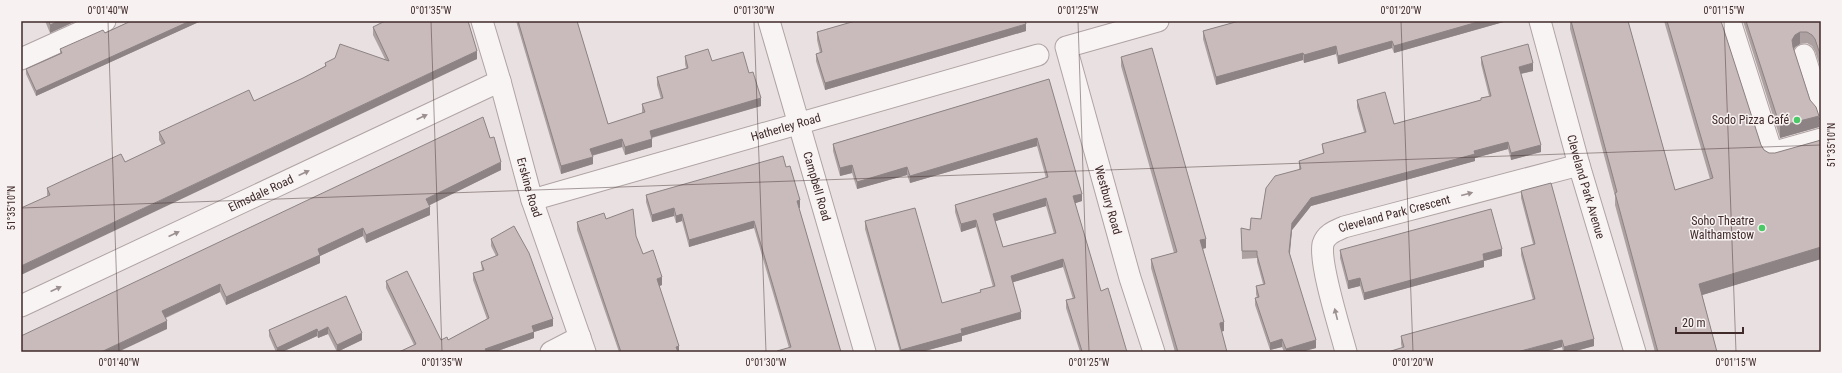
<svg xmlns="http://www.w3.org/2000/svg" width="1842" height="373" font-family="'Roboto Condensed',sans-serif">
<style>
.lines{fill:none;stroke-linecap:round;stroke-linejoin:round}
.minor-casing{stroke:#b0a3a3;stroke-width:23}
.minor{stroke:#f8f4f4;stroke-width:21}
.wall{fill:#ada1a2;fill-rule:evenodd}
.shaded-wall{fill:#8d8384}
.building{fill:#c9bbbc;stroke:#8d8384;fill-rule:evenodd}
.oneway{fill:#9c8f8f}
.ticks{fill:none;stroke:#402a2a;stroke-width:1;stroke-opacity:0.45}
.poi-dot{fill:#4bc966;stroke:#f7f1f1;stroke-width:1.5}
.labels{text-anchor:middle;stroke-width:3;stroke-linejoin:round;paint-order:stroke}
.poi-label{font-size:12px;fill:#402a2a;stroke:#f7f1f1;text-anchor:end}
.street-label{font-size:12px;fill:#402a2a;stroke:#f7f1f1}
.neatline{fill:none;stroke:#402a2a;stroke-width:1.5}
.ticks-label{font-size:10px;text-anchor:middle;fill:#402a2a}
</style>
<rect width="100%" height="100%" fill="#e9e1e1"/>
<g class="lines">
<defs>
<g id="minor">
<path id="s1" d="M482,21L500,81L532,200L585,352"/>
<path id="s2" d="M769,21L865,352"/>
<path id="s3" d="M1540,21L1579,165L1635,352"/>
<path d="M1730,21L1772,153L1821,139"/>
<path d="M1804,55L1821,108"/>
<path d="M21,59L105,21"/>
<path id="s4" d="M532,200L1038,55"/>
<path id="s5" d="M21,306L500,81"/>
<path d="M551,352L580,337"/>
<path d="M1154,352L1130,278L1066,47L1158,21"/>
<path id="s6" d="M1346,352C1340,329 1319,264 1323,244C1326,234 1335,231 1344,227L1579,165"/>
</g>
</defs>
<use href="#minor" class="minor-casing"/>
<use href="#minor" class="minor"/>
</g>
<g class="wall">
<path d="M45,21H76L50,33Z"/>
<path d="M131,21H201L36,96L26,74V69L60,53V49L105,33Z"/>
<path d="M516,21H577L608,124L642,113V104L661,99L657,85V77L686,68L685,64V56L712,61L749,73L761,106L652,138V147L625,155L622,147L592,156L593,164L561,174Z"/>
<path d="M1239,21H1507L1394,53L1392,48L1338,64L1336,54L1304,63L1303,60L1216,85L1203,39V31Z"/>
<path d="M1570,21H1628L1675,190L1710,179L1664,21H1721L1761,145L1764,150L1769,153H1775L1821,140V259L1702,295L1717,352H1655L1615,205V196L1570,29Z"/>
<path d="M1743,21H1821V69L1815,51L1812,46L1807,43L1800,44L1795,47L1794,50L1819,127L1780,138Z"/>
<path d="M373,27L477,59L47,196V188L125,162L162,145L159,140V132L254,101L303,78L325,66V63L385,59L373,35Z"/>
<path d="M1026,31L825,90L816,61V54L820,53L817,40V32Z"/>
<path d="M1121,57L1206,248L1203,249L1224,331H1221L1227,352H1175L1151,268V259L1174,253L1121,66Z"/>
<path d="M1481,57L1533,71L1521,74L1541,152L1511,160L1508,149L1475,158V161L1311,206L1292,230L1290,254L1316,348L1301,352H1284L1282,347L1270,350L1255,305V298H1257L1256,294V286L1263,284L1257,262V258L1242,259L1241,228L1250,230L1261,219L1299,169V161L1323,154L1322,144L1364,132L1357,107V100L1394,124L1481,100V98L1489,96L1481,64Z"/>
<path d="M1049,79L1082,201L1075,203L1101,291L1127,352H1080L1066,308V300L1073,299L1063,267L1013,282L1021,319L962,336V341L921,352H900L865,229V221L942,303L980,293V290L993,287L976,227L961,232L955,212V205L1046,178L1037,146L910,183L907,175L857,189L852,173L840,176L833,151V144ZM1046,206L1054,234L1003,247L995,221Z"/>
<path d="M490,138L501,170L429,205L430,215L366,243L363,236L320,256V263L226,305L220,292L166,318L167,329L21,352Z"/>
<path d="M786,167L800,208H799L841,352L789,348L754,228L689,247L682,221L676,223L674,216L652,222L646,202V195Z"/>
<path d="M1521,191L1594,346L1572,352H1563L1562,347L1544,352H1388L1402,348L1401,344V336L1533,300L1521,255V248L1533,244L1521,198Z"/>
<path d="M606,219L643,254L662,285L659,286L679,352H619L577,230V222Z"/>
<path d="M491,239L553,326L534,332V338L495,352H399L414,345L386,288V281L441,340H448L487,319L473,280V273L482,270L481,262L496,256L491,246Z"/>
<path d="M1340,250L1502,256L1484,261V267L1364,300L1360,286L1348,289L1340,258Z"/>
<path d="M346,296L362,340L337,352L328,334L318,338L317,336L282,352H276L269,336V330Z"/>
</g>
<g class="shaded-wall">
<path d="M59,21H76L50,33V25Z"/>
<path d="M190,21H201L36,96V91Z"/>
<path d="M1481,21H1507L1394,53V46Z"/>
<path d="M1026,24V31L825,90V83Z"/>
<path d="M1800,32V44L1795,47L1792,52V40L1795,35Z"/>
<path d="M1392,41V48L1338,64V56Z"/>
<path d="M1336,46V54L1304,63V55Z"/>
<path d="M477,51V59L21,275V266Z"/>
<path d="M1303,53V60L1216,85V77Z"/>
<path d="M1533,63V71L1519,74V67Z"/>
<path d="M761,98V106L650,138V131Z"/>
<path d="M1819,116V127L1780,138V126Z"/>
<path d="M1037,138V146L910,183V176Z"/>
<path d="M622,139V147L590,156V149Z"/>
<path d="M652,139V147L625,155V147Z"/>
<path d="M1508,142V149L1475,158V161L1311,206L1292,230L1289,259V252L1292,223L1311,198L1474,151Z"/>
<path d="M1541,145V152L1511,160V153Z"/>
<path d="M593,157V164L561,174V166Z"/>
<path d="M501,162V170L426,207V199Z"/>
<path d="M852,165V173L840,176V168Z"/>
<path d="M907,167V175L857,189V182Z"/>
<path d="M1082,194V201L1073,204V196Z"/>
<path d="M1046,198V206L993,222V214Z"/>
<path d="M800,200V208H797V201Z"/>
<path d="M430,207V215L366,243V235Z"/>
<path d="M674,208V216L652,222V215Z"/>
<path d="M682,214V221L676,223V216Z"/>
<path d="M976,220V227L961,232V224Z"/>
<path d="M754,221V228L689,247V240Z"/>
<path d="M363,228V236L320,256V263L226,305V297L318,249Z"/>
<path d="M1206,239V248L1200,249V240Z"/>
<path d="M1821,247V259L1699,296V284Z"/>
<path d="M1502,249V256L1484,261V267L1364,300V293L1483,254Z"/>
<path d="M1063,259V267L1011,283V276Z"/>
<path d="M662,277V285L657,287V279Z"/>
<path d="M1360,278V286L1348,289V281Z"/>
<path d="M220,284V292L162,319V311Z"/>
<path d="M1021,312V319L962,336V341L921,352H901V350L961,329Z"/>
<path d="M553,319V326L534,332V338L495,352H485V349L532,326Z"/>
<path d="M167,321V329L118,352H101Z"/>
<path d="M1224,322V331L1220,332V323Z"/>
<path d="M328,327V334L318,338V332Z"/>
<path d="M317,329V336L282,352H277V348Z"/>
<path d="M362,333V340L337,352V345Z"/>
<path d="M1282,339V347L1270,350V343Z"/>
<path d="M1594,339V346L1572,352H1564V347Z"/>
<path d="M1316,340V348L1301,352H1286V349Z"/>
<path d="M1562,340V347L1544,352H1517Z"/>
<path d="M679,346V352H676V347Z"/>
</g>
<g class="building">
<path d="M49,21H59L50,25Z"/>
<path d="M131,21H190L36,91L26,69L62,53L60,49L103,30L105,33Z"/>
<path d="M385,21H468L477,51L21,266V208L50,195L47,188L79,173L121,154L125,162L165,143L159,132L249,90L254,101L303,78L326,66L325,63L335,58L340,44L389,61L373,27Z"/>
<path d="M518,21H577L608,124L645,112L642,104L663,98L657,77L688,68L685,56L708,49L712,61L743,52L749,73L753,72L761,98L650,131L652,139L625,147L622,139L590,149L593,157L561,166Z"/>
<path d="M855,21H1025L1026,24L825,83L816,54L822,52L817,32Z"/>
<path d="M1239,21H1481L1394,46L1392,41L1338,56L1336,46L1304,55L1303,53L1216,77L1203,31Z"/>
<path d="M1571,21H1628L1675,190L1713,178L1667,21H1721L1761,145L1764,150L1769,153H1775L1821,140V247L1699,284L1717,352H1658L1615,193L1617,192Z"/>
<path d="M1746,21H1821V57L1815,39L1812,35L1807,32H1800L1795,35L1792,40L1793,47L1810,100L1816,107L1819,116L1780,126Z"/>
<path d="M1528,44L1533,63L1519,67L1541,145L1511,153L1508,142L1474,151L1475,154L1311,198L1292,223L1289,252L1316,340L1286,349L1282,339L1270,343L1255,298L1259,297L1256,286L1265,284L1257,255V251H1242L1241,228L1250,230L1251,218L1261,219L1266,188L1275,176L1301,169L1299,161L1324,153L1322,144L1366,132L1357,100L1385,92L1394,124L1481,100V98L1491,96L1481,57Z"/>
<path d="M1152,48L1206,239L1200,240L1224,322L1220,323V325L1227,352H1178L1151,259L1177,252L1121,57Z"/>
<path d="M1049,79L1082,194L1073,196L1101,291L1108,288L1127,352H1079L1082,351L1066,300L1075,298L1063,259L1011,276L1021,312L961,329L962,333L901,350L865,221L915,208L942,303L981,292L980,290L995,286L976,220L961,224L955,205L1048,177L1037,138L910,176L907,167L857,182L852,165L840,168L833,144ZM1046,198L1056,233L1003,247L993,214Z"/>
<path d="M483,117L490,138L494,137L501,162L426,199L430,207L366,235L363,228L318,249L320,255L226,297L220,284L162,311L167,321L101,352H21V336Z"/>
<path d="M783,156L786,167L790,166L800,200L797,201L841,352H778L777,351L791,347L754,221L689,240L682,214L676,216L674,208L652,215L646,195Z"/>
<path d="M1551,183L1594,339L1564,347L1562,340L1517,352H1388L1404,347L1401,336L1535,299L1521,248L1535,244L1521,191Z"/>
<path d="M633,209L636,236L643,254L653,250L662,277L657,279L679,346L676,347L678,352H621L577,222L604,213L606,219Z"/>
<path d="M1491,209L1502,249L1483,254L1484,260L1364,293L1360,278L1348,281L1340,250Z"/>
<path d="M514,226L529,253L553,319L532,326L534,332L485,349L487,352H399L416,344L386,281L407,271L441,340L447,337L448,340L489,318L473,273L484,270L481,262L498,255L491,239Z"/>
<path d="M346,296L362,333L337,345L328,327L318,332L317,329L277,348L269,330Z"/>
</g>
<defs><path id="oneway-solid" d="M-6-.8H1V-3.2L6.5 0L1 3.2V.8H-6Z"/></defs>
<g class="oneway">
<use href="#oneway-solid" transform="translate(422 117) rotate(-25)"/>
<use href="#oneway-solid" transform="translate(304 173) rotate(-25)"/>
<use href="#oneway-solid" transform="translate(1467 194) rotate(-15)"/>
<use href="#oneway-solid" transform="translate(174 234) rotate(-25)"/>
<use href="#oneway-solid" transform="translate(56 289) rotate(-25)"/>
<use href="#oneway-solid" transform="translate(1336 314) rotate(-104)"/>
</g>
<path class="ticks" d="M108,21L119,352M431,21L442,352M754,21L766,352M1078,21L1089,352M1401,21L1413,352M1724,21L1736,352M21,208L1821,145"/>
<g class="poi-dot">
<circle cx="1797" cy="120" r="4"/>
<circle cx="1762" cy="228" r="4"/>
</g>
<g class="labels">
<g class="poi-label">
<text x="1789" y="124">Sodo Pizza Café</text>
<text x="1754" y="225">Soho Theatre<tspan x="1754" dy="14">Walthamstow</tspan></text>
</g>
<g class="street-label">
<text dy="4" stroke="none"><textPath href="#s4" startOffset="264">Hatherley Road</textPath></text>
<text dy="4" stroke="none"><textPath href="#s2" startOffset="172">Campbell Road</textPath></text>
<text dy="4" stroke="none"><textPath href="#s3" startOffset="172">Cleveland Park Avenue</textPath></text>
<text dy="4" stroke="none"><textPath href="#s1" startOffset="173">Erskine Road</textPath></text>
<text dy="4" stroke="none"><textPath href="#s5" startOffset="265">Elmsdale Road</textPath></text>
<text transform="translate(1108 200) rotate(74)" y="4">Westbury Road</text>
<text dy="4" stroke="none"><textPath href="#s6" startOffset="191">Cleveland Park Crescent</textPath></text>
</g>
</g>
<rect width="1842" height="373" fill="none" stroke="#f7f1f1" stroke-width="44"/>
<path d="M1676 327v6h67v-6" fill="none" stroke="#402a2a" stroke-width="2"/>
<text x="1682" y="327" font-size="12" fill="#402a2a" stroke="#f7f1f1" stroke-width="3" paint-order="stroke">20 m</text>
<rect x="22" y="22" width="1798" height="329" class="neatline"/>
<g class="ticks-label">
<text x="108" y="14">0°01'40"W</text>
<text x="431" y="14">0°01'35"W</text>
<text x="754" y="14">0°01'30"W</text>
<text x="1078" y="14">0°01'25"W</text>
<text x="1401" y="14">0°01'20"W</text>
<text x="1724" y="14">0°01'15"W</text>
<text transform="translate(1831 145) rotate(-90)" y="4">51°35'10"N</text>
<text transform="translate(11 208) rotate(-90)" y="4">51°35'10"N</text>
<text x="119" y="366">0°01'40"W</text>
<text x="442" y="366">0°01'35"W</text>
<text x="766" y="366">0°01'30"W</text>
<text x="1089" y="366">0°01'25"W</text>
<text x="1413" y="366">0°01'20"W</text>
<text x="1736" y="366">0°01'15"W</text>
</g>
</svg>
